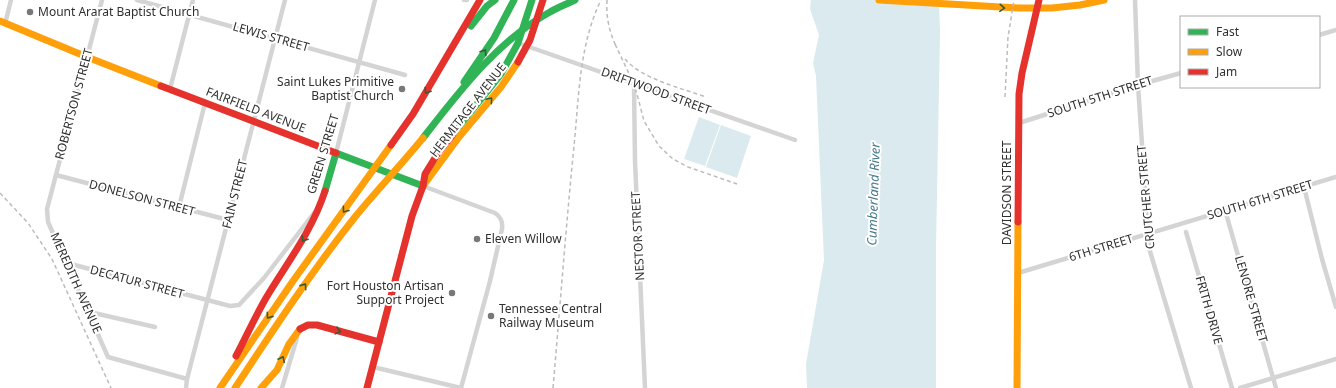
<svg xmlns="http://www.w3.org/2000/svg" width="1336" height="388" font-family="'Noto Sans',sans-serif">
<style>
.water{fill:#dbeaee}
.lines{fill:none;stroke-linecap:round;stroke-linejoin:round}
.street{stroke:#d4d4d4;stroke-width:4.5}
.fast{stroke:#30b455;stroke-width:7}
.slow{stroke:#ff9f0a;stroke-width:7}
.jam{stroke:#e5322d;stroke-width:7}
.rail{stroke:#bcbcbc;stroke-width:1.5;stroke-dasharray:4 3;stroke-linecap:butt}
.oneway{stroke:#305e3d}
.poi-dot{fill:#787878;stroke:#fff;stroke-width:1.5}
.labels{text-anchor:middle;stroke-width:4;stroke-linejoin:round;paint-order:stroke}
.poi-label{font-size:12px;fill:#303030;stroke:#fff;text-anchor:start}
.street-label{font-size:12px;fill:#303030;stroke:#fff}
.water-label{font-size:13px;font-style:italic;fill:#477b8a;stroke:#fff}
</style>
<rect width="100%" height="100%" fill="#fff"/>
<g class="water">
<path d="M811,0H939L940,32L936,249V388H807L806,364L824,260L816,76L813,63L819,35L810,9Z"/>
<path d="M699,117L720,125L705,166L684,159Z"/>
<path d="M721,125L751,136L737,178L706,167Z"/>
</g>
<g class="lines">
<g class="street">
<path d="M102,0L47,209L48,222L108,357L187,379L285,0"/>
<path d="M137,0L405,75"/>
<path d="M464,0H467"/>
<path d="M1135,0L1138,85L1149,248L1191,388"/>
<path d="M5,24L11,0"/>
<path d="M1319,35L1336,30"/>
<path d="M518,43L795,140"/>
<path d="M634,84L635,161L645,388"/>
<path d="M170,89L193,0"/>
<path d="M1019,123L1138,85L1181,73"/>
<path d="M336,153L375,0"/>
<path d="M56,175L228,220"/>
<path d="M423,186L495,213C501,217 503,222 502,229L490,281L461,388"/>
<path d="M1304,187L1322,259L1336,307"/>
<path d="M179,207L205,103"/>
<path d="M1225,210L1276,388"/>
<path d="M1186,232L1232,388"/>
<path d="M67,263L230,306L239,305L264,278L314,213"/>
<path d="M1018,273L1336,177"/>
<path d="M94,313L155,327"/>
<path d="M373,367L461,388"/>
<path d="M186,388L187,379"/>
<path d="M282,388L297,338"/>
<path d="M1240,388L1336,359"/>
</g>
<g class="fast">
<path d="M471,26L487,6L495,0"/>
<path d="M464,82L494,38L514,0"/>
<path d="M453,134L501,74L518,43L532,0"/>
<path d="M423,138C459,92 497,41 550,12C558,7 567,4 575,0"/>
<path d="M325,191L336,153L423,186"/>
</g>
<g class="slow">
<path d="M879,0L1020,8H1052L1080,5L1104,0"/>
<path d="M0,21L87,57L161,86"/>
<path d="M423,186L459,137L501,87L518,62"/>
<path d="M220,388L293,281L391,145"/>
<path d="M235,388C273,330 312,271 355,217C377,190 401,165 423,138"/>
<path d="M261,388L277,370L289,344L300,329"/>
<path d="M1017,388L1018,222"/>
</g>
<g class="jam">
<path d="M518,62L530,40L543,0"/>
<path d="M161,86L336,153"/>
<path d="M391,145L413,114L480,0"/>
<path d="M1018,222L1019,94L1022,73L1039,0"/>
<path d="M300,329L308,325H317L379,342"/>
<path d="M236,356C246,337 255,317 266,298C287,263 312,231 325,191"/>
<path d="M367,388L412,216L423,186L425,174L438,153L453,134"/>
</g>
<g class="rail">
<path d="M607,0C606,17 609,32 617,48"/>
<path d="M615,44L632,80L637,94L644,121L659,146L673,159L688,167L737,184"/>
<path d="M625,59C642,79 681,88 706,97"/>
<path d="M1005,97L1008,37L1014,0"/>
<path d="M0,193L28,223L52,259L111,388"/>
<path d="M553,388C560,307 566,226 574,146C579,97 579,45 601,0"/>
</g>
</g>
<defs><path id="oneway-chevron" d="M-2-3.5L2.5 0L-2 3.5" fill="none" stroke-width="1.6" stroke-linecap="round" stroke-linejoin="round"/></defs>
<g class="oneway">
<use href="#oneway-chevron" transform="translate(1002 8) rotate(3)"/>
<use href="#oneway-chevron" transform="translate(484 52) rotate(-56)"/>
<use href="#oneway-chevron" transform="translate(427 91) rotate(122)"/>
<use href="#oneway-chevron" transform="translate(490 100) rotate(-50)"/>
<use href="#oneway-chevron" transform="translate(345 210) rotate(126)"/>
<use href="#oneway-chevron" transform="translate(304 239) rotate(122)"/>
<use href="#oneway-chevron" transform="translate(304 286) rotate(-55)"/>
<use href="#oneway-chevron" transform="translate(269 316) rotate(125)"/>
<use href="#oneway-chevron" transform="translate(338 331) rotate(15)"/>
<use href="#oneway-chevron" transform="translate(282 359) rotate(-64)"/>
</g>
<g class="poi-dot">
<circle cx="30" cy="12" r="4"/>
<circle cx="402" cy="89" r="4"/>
<circle cx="477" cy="239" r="4"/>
<circle cx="452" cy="293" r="4"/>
<circle cx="491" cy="316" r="4"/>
</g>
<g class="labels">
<g class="poi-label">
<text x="38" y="16">Mount Ararat Baptist Church</text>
<text x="394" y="86" text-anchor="end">Saint Lukes Primitive<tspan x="394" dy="14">Baptist Church</tspan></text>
<text x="485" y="243">Eleven Willow</text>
<text x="444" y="290" text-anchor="end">Fort Houston Artisan<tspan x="444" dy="14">Support Project</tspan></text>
<text x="499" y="313">Tennessee Central<tspan x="499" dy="14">Railway Museum</tspan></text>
</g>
<g class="street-label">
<text transform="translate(271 37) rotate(16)" y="4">LEWIS STREET</text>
<text transform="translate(656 91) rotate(20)" y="4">DRIFTWOOD STREET</text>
<text transform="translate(1100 97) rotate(-18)" y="4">SOUTH 5TH STREET</text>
<text transform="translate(74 104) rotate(-75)" y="4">ROBERTSON STREET</text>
<text transform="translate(256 110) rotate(21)" y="4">FAIRFIELD AVENUE</text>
<text transform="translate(468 110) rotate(-52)" y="4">HERMITAGE AVENUE</text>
<text transform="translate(323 154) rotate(-73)" y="4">GREEN STREET</text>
<text transform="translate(1007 193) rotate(-90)" y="4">DAVIDSON STREET</text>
<text transform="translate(235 194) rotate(-76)" y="4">FAIN STREET</text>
<text transform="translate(1146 197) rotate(-95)" y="4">CRUTCHER STREET</text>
<text transform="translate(142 198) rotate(15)" y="4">DONELSON STREET</text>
<text transform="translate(1260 200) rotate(-17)" y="4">SOUTH 6TH STREET</text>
<text transform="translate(638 236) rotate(-93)" y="4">NESTOR STREET</text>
<text transform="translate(1101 248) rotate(-17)" y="4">6TH STREET</text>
<text transform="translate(137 282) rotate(15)" y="4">DECATUR STREET</text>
<text transform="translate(76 283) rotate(66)" y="4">MEREDITH AVENUE</text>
<text transform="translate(1251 299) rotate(74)" y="4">LENORE STREET</text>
<text transform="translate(1209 310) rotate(74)" y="4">FRITH DRIVE</text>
</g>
<g class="water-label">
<text transform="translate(873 194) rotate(-88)" y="5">Cumberland River</text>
</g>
</g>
<rect x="1180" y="16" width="140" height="72" fill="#ffffff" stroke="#acacac"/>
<rect x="1188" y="29" width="20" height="6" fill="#30b455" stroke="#acacac"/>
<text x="1216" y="36" font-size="12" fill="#303030">Fast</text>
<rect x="1188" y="49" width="20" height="6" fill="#ff9f0a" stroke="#acacac"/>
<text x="1216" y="56" font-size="12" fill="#303030">Slow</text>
<rect x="1188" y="69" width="20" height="6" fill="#e5322d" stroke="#acacac"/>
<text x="1216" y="76" font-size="12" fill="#303030">Jam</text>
</svg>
